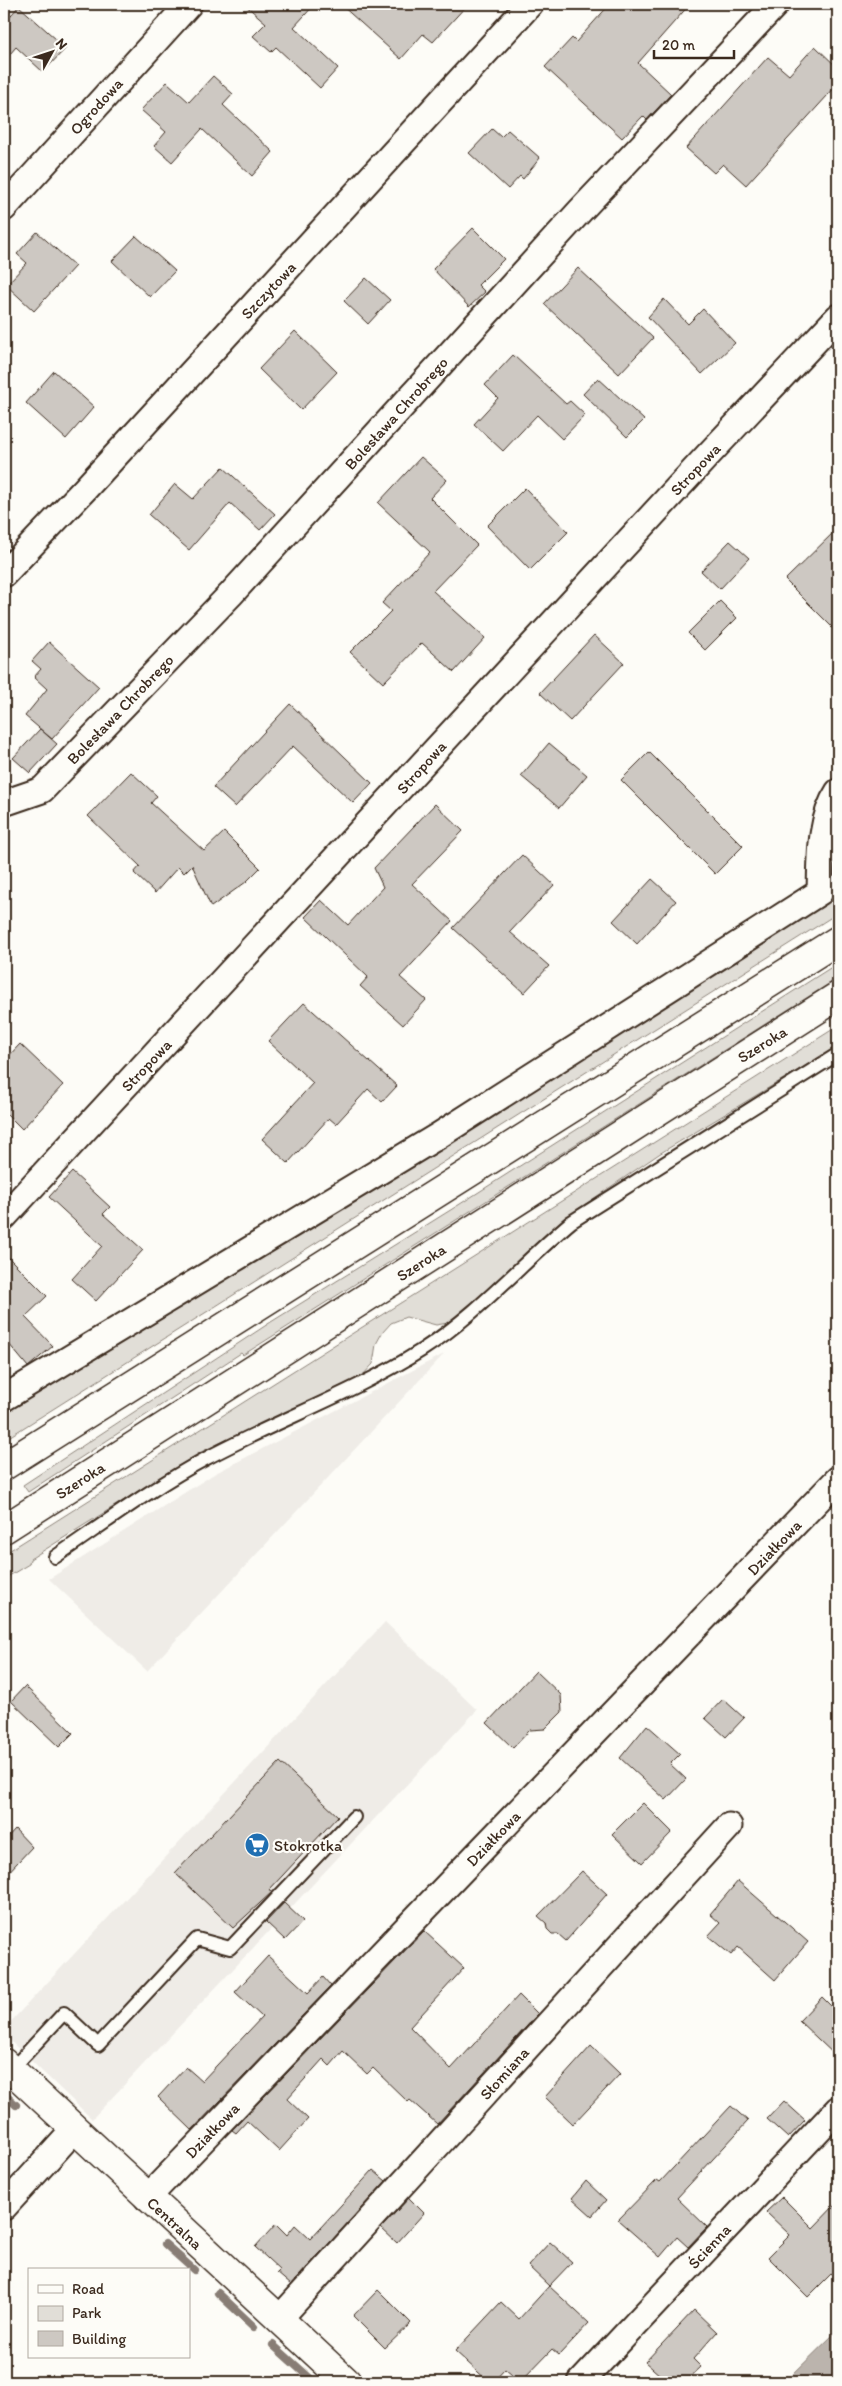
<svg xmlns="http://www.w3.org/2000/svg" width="842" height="2386" font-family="Itim,sans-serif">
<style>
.built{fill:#efece7}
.green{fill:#e1ded7;stroke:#8e847a}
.water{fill:#bbb4ad;stroke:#887d74}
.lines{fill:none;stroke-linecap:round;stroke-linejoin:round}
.stream{stroke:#887d74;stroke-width:8}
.building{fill:#cdc8c2;stroke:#3b2a1e}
.service-casing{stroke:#3b2a1e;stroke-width:16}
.minor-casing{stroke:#3b2a1e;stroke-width:29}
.tertiary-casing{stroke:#3b2a1e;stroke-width:31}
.primary-casing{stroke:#3b2a1e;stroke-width:31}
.service{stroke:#fdfcf7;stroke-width:12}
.minor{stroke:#fdfcf7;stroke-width:25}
.tertiary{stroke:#fdfcf7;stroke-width:28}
.primary{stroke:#fdfcf7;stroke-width:28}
.labels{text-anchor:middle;stroke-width:4.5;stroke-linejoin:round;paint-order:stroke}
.street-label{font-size:16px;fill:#3b2a1e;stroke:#fdfcf7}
.poi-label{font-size:16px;fill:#3b2a1e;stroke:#fdfcf7;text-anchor:start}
</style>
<rect width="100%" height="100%" fill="#fdfcf7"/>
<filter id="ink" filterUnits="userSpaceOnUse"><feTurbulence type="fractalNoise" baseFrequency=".02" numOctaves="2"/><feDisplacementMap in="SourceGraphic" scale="10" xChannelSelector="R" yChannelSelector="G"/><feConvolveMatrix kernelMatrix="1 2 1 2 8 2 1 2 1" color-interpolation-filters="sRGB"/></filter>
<g filter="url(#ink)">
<g class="built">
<path d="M444,1354L147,1671L49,1579L214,1474Z"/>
<path d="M385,1622L477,1710L92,2119L4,2035V2029Z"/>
</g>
<g class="green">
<path d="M838,889V913L4,1440V1408L703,975Z"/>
<path d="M838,963V978L243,1355L241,1353L28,1492L23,1485L271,1322L457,1206Z"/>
<path d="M838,1026V1046L659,1154L568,1216L492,1287L448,1323L436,1325L406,1317L391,1323L382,1333L376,1344L373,1364L362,1376L201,1452L30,1559L29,1564L4,1579V1554Z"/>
</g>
<path class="water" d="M838,2330V2382H785Z"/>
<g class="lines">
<g class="stream">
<path d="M4,2094L16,2105"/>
<path d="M165,2244L194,2270"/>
<path d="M218,2293L254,2327"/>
<path d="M273,2345L313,2381"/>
</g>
</g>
<g class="building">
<path d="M244,4H315L294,27L338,68L320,88L276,47L271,52L253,36L266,23Z"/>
<path d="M340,4H468L433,42L423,34L401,59Z"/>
<path d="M610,4H690L638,63L671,94L647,120L643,116L622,138L545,67L572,38L576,42Z"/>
<path d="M19,6L66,48L43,72L16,47L4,61V23Z"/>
<path d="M815,46L838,68V84L746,185L723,164L714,173L686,148L768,57L789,75Z"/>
<path d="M213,76L233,94L223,105L273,152L252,176L202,129L172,162L154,146L166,132L141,110L167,82L189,102Z"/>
<path d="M492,129L501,137L508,130L540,158L523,179L520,176L508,189L469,153Z"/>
<path d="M473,228L504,259L478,285L485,292L469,307L433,269Z"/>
<path d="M37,232L75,266L34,311L6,285L27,263L17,254Z"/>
<path d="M136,236L175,271L150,297L112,261Z"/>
<path d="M578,268L653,338L619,374L544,304Z"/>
<path d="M366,278L390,300L368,324L344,301Z"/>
<path d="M664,299L688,324L703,309L735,343L702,374L648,317Z"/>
<path d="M295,331L337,372L301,410L259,369Z"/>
<path d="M513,355L566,404L570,401L585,415L562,439L537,415L503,451L474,424L498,398L485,385Z"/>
<path d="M54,371L94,407L66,439L26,403Z"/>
<path d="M598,378L644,420L627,437L583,394Z"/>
<path d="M421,457L447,480L430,498L477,545L433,591L485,638L454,672L422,643L383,683L350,652L391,611L382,603L430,552L378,503Z"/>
<path d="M223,467L275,514L260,530L230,503L189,550L149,515L175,484L193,499Z"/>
<path d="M525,488L568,532L530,570L487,526Z"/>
<path d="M838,528V633L785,580Z"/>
<path d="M730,541L749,558L720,589L701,571Z"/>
<path d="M720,601L737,618L705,650L688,633Z"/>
<path d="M594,635L624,663L570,721L540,693Z"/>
<path d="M49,642L99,687L52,739L25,716L47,689L34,677L41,669L32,661Z"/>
<path d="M290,704L372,783L353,803L293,746L235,807L213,787Z"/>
<path d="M40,729L57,744L30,773L13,758Z"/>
<path d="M549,743L587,775L559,808L521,776Z"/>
<path d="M649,752L743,846L715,874L621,780Z"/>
<path d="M131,772L157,796L151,803L204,851L224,832L260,868L246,882L211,907L192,865L184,873L178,867L155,893L134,873L140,866L88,816Z"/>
<path d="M435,804L463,831L412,884L452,921L400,977L426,1000L403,1025L360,986L368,977L305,917L321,900L348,925L383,887L374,868Z"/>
<path d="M522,855L554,885L510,932L549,966L524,993L453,928Z"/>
<path d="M652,879L676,901L637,944L613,921Z"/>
<path d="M304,1003L397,1086L382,1102L368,1089L336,1124L329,1118L288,1163L262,1139L313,1083L268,1041Z"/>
<path d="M20,1044L63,1085L22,1129L4,1111V1061Z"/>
<path d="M72,1172L110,1207L103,1214L143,1250L96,1301L72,1279L102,1246L49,1197Z"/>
<path d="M4,1253L47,1296L25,1317L53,1346L28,1367L4,1338Z"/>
<path d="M536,1671L561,1695L562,1712L545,1729L530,1730L513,1748L487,1723Z"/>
<path d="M25,1686L73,1733L59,1747L11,1701Z"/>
<path d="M723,1699L744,1718L726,1737L705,1718Z"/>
<path d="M647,1725L680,1754L670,1764L686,1779L666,1800L620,1758Z"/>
<path d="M280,1762L338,1816L269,1890L272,1892L233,1928L175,1873Z"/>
<path d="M643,1803L672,1832L642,1863L612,1834Z"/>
<path d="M15,1829L32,1847L4,1877V1841Z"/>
<path d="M582,1871L607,1894L566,1941L558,1934H552L547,1929L546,1923L538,1916Z"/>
<path d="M738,1881L808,1942L775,1980L738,1947L731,1955L708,1936L720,1923L710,1914Z"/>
<path d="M284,1903L303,1921L285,1940L266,1922Z"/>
<path d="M424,1931L464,1968L410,2027L451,2069L519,1995L538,2014L437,2124L410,2100L408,2102L373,2068L367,2074L343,2051L330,2066L323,2059L287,2099L308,2119L279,2151L247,2121L236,2133L232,2130Z"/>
<path d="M268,1956L308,1993L323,1977L331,1986L192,2130L158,2097L186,2067L202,2081L262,2017L235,1992Z"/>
<path d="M822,1997L838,2013V2058L799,2021Z"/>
<path d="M591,2046L620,2074L573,2124L545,2097Z"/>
<path d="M784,2101L805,2120L788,2138L767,2119Z"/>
<path d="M731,2106L748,2121L677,2198L707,2227L688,2247L677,2237L660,2257L618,2220L657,2180L660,2182Z"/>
<path d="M373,2170L386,2181L291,2285L277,2273L280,2270L255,2247L276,2224L287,2235L295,2225L310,2239Z"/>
<path d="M586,2181L606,2200L592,2216L572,2198Z"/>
<path d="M782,2197L813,2228L838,2202V2267L808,2297L768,2257L790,2235L766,2212Z"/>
<path d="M409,2198L424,2213L397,2243L381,2228Z"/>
<path d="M550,2242L572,2262L549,2286L528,2266Z"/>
<path d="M549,2286L589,2323L559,2355L552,2349L520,2382L505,2369L493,2382H489L455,2351L501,2302L519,2319Z"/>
<path d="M378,2290L411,2323L385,2348L353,2316Z"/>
<path d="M694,2310L717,2332L693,2359L701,2367L685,2382H668L645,2362Z"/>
</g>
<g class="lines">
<defs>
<g id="service">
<path d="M820,892L838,881"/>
<path d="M55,1557C105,1523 153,1487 207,1458C278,1420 354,1393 422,1350C478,1314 521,1264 571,1222L838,1054"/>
<path d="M11,2070L64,2013L98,2045L197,1939L230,1948L354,1817"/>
</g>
<g id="minor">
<path d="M4,208L189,4"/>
<path d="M4,574L84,490L530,4"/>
<path d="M4,803L42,790L231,594L580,211L776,4"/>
<path d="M4,1217L708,455L838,317"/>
<path d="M4,1398L438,1136L820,892C821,859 819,821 838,792"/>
<path d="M147,2198L838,1479"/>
<path d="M4,2207L74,2130"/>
<path d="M279,2319L729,1826"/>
<path d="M581,2382L838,2109"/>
</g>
<path id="tertiary" d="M4,2063L347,2382"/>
<g id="primary">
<path d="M4,1466L838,940"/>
<path d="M4,1529L838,996"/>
</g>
</defs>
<use href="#service" class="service-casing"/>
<use href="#minor" class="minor-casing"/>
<use href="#tertiary" class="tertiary-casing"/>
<use href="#primary" class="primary-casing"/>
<use href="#service" class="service"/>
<use href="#minor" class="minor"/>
<use href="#tertiary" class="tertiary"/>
<use href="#primary" class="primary"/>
</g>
</g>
<defs>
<symbol id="supermarket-disc" viewBox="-11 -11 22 22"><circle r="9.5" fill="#1f6fb2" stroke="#fdfcf7"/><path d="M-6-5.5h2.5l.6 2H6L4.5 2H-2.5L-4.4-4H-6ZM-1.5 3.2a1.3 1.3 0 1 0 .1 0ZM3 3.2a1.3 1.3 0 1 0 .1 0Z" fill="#fff"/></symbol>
</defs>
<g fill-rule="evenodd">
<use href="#supermarket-disc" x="243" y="1831" width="28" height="28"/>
</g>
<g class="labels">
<g class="street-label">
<text transform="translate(96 106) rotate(-48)" y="6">Ogrodowa</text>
<text transform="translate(268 290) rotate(-47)" y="6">Szczytowa</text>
<text transform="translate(396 413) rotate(-48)" y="6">Bolesława Chrobrego</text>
<text transform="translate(695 469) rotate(-47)" y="6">Stropowa</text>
<text transform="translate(120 709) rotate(-46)" y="6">Bolesława Chrobrego</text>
<text transform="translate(421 767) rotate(-48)" y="6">Stropowa</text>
<text transform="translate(762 1044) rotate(-32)" y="6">Szeroka</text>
<text transform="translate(146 1065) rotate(-47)" y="6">Stropowa</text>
<text transform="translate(421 1262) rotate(-33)" y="6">Szeroka</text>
<text transform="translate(80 1480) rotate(-33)" y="6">Szeroka</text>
<text transform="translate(774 1547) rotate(-46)" y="6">Działkowa</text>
<text transform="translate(493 1838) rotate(-46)" y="6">Działkowa</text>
<text transform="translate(504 2073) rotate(-48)" y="6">Słomiana</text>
<text transform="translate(212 2130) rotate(-46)" y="6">Działkowa</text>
<text transform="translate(175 2223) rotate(43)" y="6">Centralna</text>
<text transform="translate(709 2246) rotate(-47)" y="6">Ścienna</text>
</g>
<g class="poi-label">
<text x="274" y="1851">Stokrotka</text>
</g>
</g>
<rect width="842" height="2386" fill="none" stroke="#fdfcf7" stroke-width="20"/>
<rect x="10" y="10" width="822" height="2366" fill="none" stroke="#3b2a1e" stroke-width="2" filter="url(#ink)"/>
<rect x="28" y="2268" width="162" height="90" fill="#fdfcf7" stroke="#afa8a0"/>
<rect x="38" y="2285" width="25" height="8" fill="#fdfcf7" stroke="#afa8a0"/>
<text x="72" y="2294" font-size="15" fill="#3b2a1e">Road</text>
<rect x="38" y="2306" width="25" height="15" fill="#e1ded7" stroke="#afa8a0"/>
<text x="72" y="2318" font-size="15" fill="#3b2a1e">Park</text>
<rect x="38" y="2331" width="25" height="15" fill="#cdc8c2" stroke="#afa8a0"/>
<text x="72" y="2344" font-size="15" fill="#3b2a1e">Building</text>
<g transform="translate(52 52) rotate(50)" stroke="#fdfcf7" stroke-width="4" paint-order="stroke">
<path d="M0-4L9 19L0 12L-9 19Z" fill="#3b2a1e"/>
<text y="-8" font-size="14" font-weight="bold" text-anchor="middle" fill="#3b2a1e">N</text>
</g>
<path d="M654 50v8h80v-8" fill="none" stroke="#3b2a1e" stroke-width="2.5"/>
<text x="662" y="50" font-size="15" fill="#3b2a1e" stroke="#fdfcf7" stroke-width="4" paint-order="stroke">20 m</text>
</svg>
